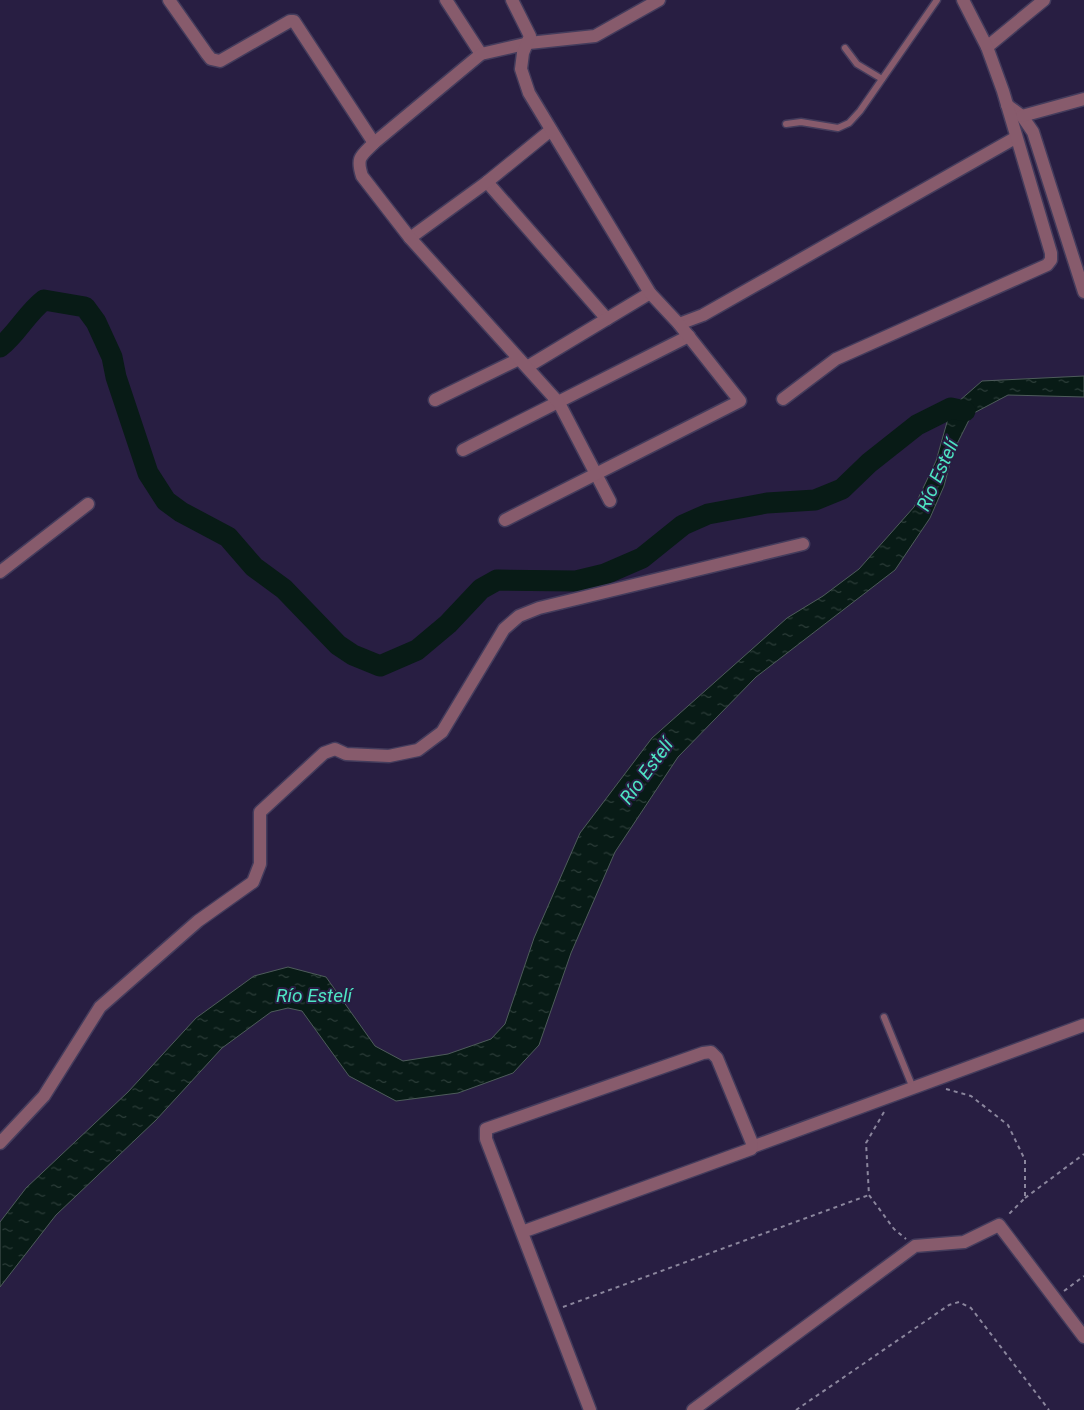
<svg xmlns="http://www.w3.org/2000/svg" width="1084" height="1410" font-family="Roboto,sans-serif">
<style>
.water{fill:url(#water-ripples);stroke:#4e5c5b}
.lines{fill:none;stroke-linecap:round;stroke-linejoin:round}
.river{stroke:#081b16;stroke-width:21}
.service-casing{stroke:#443c5c;stroke-width:9}
.minor-casing{stroke:#443c5c;stroke-width:15}
.path{stroke:#8b869d;stroke-width:2;stroke-dasharray:4 4;stroke-linecap:butt}
.service{stroke:#875b6c;stroke-width:6}
.minor{stroke:#875b6c;stroke-width:12}
.labels{text-anchor:middle;stroke-width:4;stroke-linejoin:round;paint-order:stroke}
.water-label{font-size:19px;font-style:italic;fill:#4ee4c3;stroke:#281e42}
</style>
<defs>
<pattern id="water-ripples" width="26" height="14" patternUnits="userSpaceOnUse" patternTransform="scale(1.25)"><rect width="26" height="14" fill="#081b16"/><path d="M2 4q2-2 4 0t4 0M15 11q2-2 4 0t4 0" fill="none" stroke="#2c3d39"/></pattern>
</defs>
<rect width="100%" height="100%" fill="#281e42"/>
<path class="water" d="M1084,376V397L1008,395L972,414L953,452L944,486L930,518L895,570L756,677L678,757L615,852L571,953L539,1045L513,1073L458,1093L396,1101L349,1076L302,1011L288,1008L271,1012L222,1048L156,1120L56,1215L0,1287V1222L26,1188L128,1092L196,1018L254,976L288,967L326,977L375,1046L403,1061L448,1054L491,1039L505,1024L534,938L580,833L652,738L787,618L823,596L859,569L914,507L936,461L951,408L982,381Z"/>
<g class="lines">
<path class="river" d="M0,347C17,334 26,314 44,300L85,307L96,322L112,357L116,377L148,473L166,501L181,512L228,537L254,567L284,589L338,645L353,655L380,666L417,650L448,624L481,589L497,580L576,581L605,574L642,558L683,525L708,514L767,503L815,500L842,489L869,463L917,425L951,408L965,411"/>
<defs>
<g id="service">
<path d="M845,48L857,64L882,79"/>
<path d="M786,124L801,122L838,128L849,123L860,111L937,0"/>
<path d="M884,1017L913,1088"/>
</g>
<g id="minor">
<path d="M169,0L207,54L211,59L220,61L290,21H294L374,143"/>
<path d="M446,0L481,54"/>
<path d="M987,47L1044,0"/>
<path d="M1007,105L1022,116L1033,132L1084,292"/>
<path d="M1022,116L1084,99"/>
<path d="M487,182L607,319"/>
<path d="M410,238L487,182L551,130"/>
<path d="M679,324L703,315L1015,138"/>
<path d="M527,367L650,293"/>
<path d="M783,399L836,359L1047,265L1051,260V253L1003,91L987,47L963,0"/>
<path d="M435,400L519,359"/>
<path d="M463,450L689,336"/>
<path d="M610,501L559,403L410,238L362,176C356,157 361,156 374,143L481,54L529,43L595,36L659,0"/>
<path d="M505,520L740,401L679,324L650,293L529,93L521,69L523,53L530,36L512,0"/>
<path d="M0,572L88,504"/>
<path d="M0,1143L44,1096L100,1007L198,921L253,882L260,864V812L324,753L335,749L346,754L389,756L418,750L442,732L504,629L519,616L539,608L803,544"/>
<path d="M752,1147L1084,1025"/>
<path d="M522,1232L751,1149L752,1143L717,1058L711,1052L703,1053L486,1129V1139L590,1410"/>
<path d="M693,1410L915,1246L964,1242L999,1225L1084,1337"/>
</g>
</defs>
<use href="#service" class="service-casing"/>
<use href="#minor" class="minor-casing"/>
<g class="path">
<path d="M946,1089L971,1096L1008,1125L1025,1160V1198L1007,1216"/>
<path d="M884,1112L866,1143L869,1195L894,1229L906,1239"/>
<path d="M1025,1198L1084,1154"/>
<path d="M1064,1291L1084,1276"/>
<path d="M563,1307L869,1195"/>
<path d="M796,1410L949,1305L959,1302L971,1308L1049,1410"/>
</g>
<use href="#service" class="service"/>
<use href="#minor" class="minor"/>
</g>
<g class="labels">
<g class="water-label">
<text transform="translate(937 475) rotate(-66)" y="7">Río Estelí</text>
<text transform="translate(646 771) rotate(-54)" y="7">Río Estelí</text>
<text x="314" y="1002">Río Estelí</text>
</g>
</g>
</svg>
